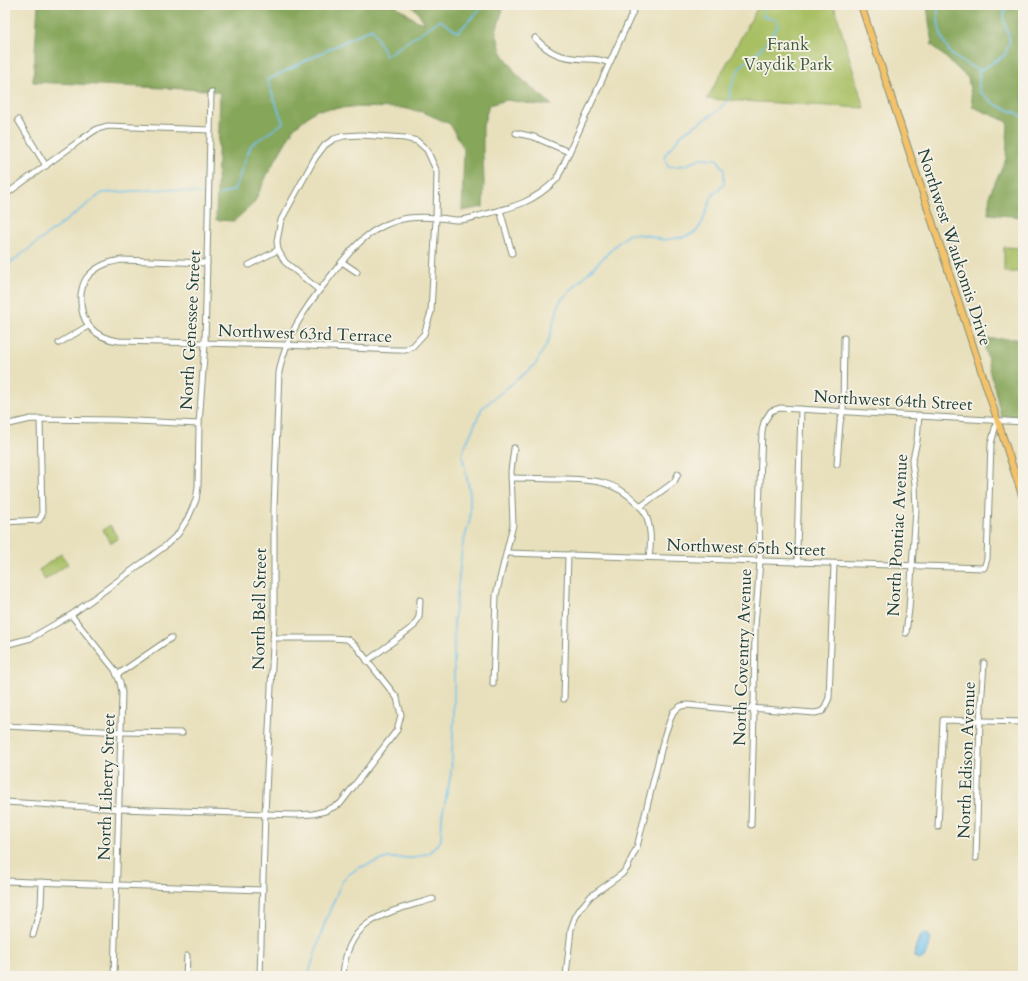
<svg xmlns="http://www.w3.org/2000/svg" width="1028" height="981" font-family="Cardo,serif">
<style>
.green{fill:#a8bf64;stroke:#647e4c}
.forest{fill:#86a65a;stroke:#527247}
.water{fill:#72c2ee;stroke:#488091}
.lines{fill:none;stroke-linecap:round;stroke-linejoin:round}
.stream{stroke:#72c2ee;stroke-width:1.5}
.minor-casing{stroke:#848e78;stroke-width:7}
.major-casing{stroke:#848e78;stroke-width:8}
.minor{stroke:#fff;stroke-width:5}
.major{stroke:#f3c26a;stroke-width:6}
.labels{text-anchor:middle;stroke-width:3.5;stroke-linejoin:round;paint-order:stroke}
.park-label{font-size:17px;fill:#415e40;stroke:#f7f3e8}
.street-label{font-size:17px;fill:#1f3d34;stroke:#f7f3e8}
</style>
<rect width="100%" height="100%" fill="#f7f3e8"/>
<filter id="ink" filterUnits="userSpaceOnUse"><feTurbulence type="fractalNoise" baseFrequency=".025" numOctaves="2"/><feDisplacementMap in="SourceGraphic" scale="8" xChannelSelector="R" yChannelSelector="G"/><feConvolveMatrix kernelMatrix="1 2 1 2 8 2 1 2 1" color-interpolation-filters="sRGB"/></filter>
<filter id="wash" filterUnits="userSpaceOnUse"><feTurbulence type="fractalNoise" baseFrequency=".012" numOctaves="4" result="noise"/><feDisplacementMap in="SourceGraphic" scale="16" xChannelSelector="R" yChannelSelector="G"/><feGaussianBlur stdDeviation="0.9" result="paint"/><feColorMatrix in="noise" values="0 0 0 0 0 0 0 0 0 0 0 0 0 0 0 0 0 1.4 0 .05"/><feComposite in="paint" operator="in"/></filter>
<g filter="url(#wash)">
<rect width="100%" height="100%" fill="#e8e0bc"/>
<g class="green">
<path d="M759,5H834L864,108L707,99Z"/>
<path d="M1004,247L1023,248V272H1004Z"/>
<path d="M110,525L118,538L111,543L103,530Z"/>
<path d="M61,554L68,564L45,580L39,570Z"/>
</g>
<g class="forest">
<path d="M38,5H395L417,21L425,23L417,11L410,5H504L496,32L501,51L517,75L552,105H538L507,100L489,105L483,126V155L484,182L483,207L462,211L464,149L450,124L423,112L402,108L353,107L316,110L294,128L268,173L254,203L234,221L216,220L220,93L208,90L33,82Z"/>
<path d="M927,5H1023V217L988,214L990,193L1006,159L1008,122L973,107L968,78L932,45Z"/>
<path d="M983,339H1023V417L1001,416Z"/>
</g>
<path class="water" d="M923,933L929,935C931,944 929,957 919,960L914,956C915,948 917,939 923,933Z"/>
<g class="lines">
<g class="stream">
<path d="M937,5C938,10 938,15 938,20C939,31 945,47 952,55C959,61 971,66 979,71"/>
<path d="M1005,5L1004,20L1010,41L1005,55L979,71V91L996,105L1017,113L1023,117"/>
<path d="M219,195L234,190L251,145L283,123L267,80L372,28L386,56L440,20L458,32L484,5"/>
<path d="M5,267L102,193L169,189L201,194"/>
<path d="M308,976L325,922L343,879L358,868L388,858H413L429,853L441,840L442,816L451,774L454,717V623L462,548L470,519V494L462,453L482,408L535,365L548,342L560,301L618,243L629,234L646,235L663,240L684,237L696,232L702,223L712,196L724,184V169L717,159L701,158L686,165L668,167L664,156L683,133L713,114L729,100L732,85L740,67L758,52L772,35L779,24L773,18L763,17V12L767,5"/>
</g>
</g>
</g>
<g filter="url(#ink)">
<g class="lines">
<defs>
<g id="minor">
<path d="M535,38C551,55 562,58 585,59C593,59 601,59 609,63"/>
<path d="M18,120L46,166"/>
<path d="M516,133L534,137L569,152"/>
<path d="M5,195L82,139L97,129L108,126L210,130"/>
<path d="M500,210L512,253"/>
<path d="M342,262L357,272"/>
<path d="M207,263L122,260C109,262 99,265 89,275C84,280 82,287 81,294C79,321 93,338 119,341L286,345L395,350H406L413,346L424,334L431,312L436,218L437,172L427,150L417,141L405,138L361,135L344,136L334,139L325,145L315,158L281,220L277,241L278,250L285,262L319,290"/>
<path d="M249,265L278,250"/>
<path d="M59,343L88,326"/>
<path d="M5,425L31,419L116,420L199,424"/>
<path d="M837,464L840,423L843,411L844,338"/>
<path d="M511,478C528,478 546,479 563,479C593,480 614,480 637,503C641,507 646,512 647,518C651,530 651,545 649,557"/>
<path d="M640,507L674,482L678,474"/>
<path d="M5,522L39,520L42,515L40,419"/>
<path d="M507,553L984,568L987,559L991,444L997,420"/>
<path d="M798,563L797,550L801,409"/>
<path d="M71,615L115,670L120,682L122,693L114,976"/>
<path d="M906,633L909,609L916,510L915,484L912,463L917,441L919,415"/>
<path d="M5,645L31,638L71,615L164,547L178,534L188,518L196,500L198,487L199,424L205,343L211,92"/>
<path d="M367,661L414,626L419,617L420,600"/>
<path d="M117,675L171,638"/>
<path d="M493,684L496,595L513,525L511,471L514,448"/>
<path d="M564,699L568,555"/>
<path d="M5,726L122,732L182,733"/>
<path d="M5,802L120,809L296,815L313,814L325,811L340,804L397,730L401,715L397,698L356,646L347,639L330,638H273"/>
<path d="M751,825L754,713L751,708L754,703L755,626L760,561L759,512L762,431L764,422L771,411L780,408L1023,422"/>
<path d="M938,827L943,720L1023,722"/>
<path d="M976,858L980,721L984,663"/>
<path d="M5,881L263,890"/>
<path d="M33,935L41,905L42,882"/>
<path d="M186,976L187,956"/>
<path d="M260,976L265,814L274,624V509L279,372C286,337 304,309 326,282C343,261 357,239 381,227C400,217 417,216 437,218C444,218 451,220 458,220C466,220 475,217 482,215C514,207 533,203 557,179L636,5"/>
<path d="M343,976C346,918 387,913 433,899"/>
<path d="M566,976L571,929L575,918L580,909L591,896L622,874L627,868L637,847L665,734L673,712L681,706L688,705L746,711L751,708L815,713L823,711L829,698L834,564"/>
</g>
<path id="major" d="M861,5L1023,498"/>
</defs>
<use href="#minor" class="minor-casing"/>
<use href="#major" class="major-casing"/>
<use href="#minor" class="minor"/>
<use href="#major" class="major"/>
</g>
</g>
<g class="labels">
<g class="park-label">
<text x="788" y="50">Frank<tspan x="788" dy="20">Vaydik Park</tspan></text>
</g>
<g class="street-label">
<text transform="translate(955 247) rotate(72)" y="6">Northwest Waukomis Drive</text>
<text transform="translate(190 330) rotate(-87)" y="6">North Genessee Street</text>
<text transform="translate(305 333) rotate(2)" y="6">Northwest 63rd Terrace</text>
<text transform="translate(893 400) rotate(3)" y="6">Northwest 64th Street</text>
<text transform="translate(897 535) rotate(-87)" y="6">North Pontiac Avenue</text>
<text transform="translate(746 547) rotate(2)" y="6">Northwest 65th Street</text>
<text transform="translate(259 609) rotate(-89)" y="6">North Bell Street</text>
<text transform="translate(742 657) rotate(-88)" y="6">North Coventry Avenue</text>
<text transform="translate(966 760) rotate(-88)" y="6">North Edison Avenue</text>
<text transform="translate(106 787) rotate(-88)" y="6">North Liberty Street</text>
</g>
</g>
<rect width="1028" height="981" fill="none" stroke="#f7f3e8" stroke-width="20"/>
</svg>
